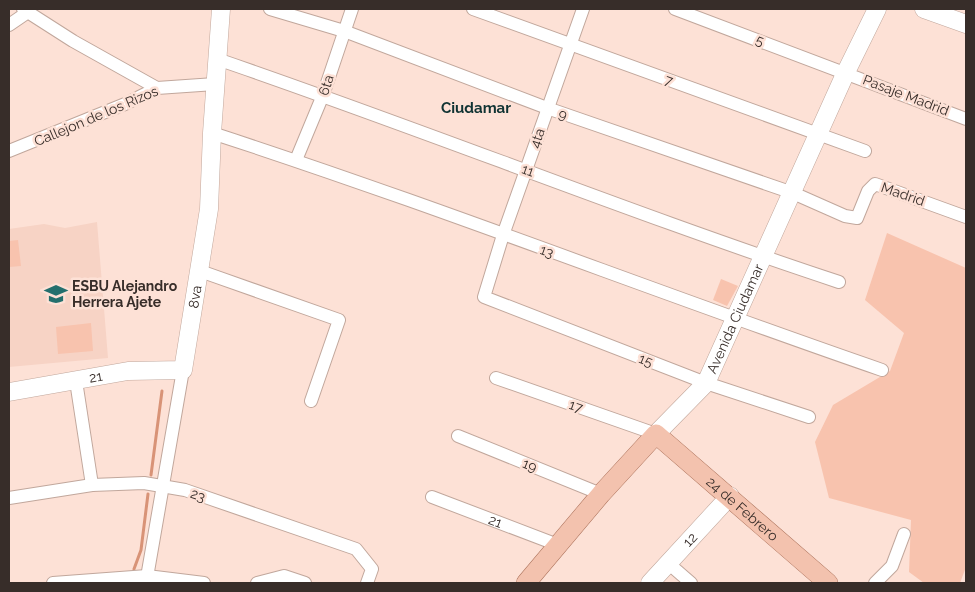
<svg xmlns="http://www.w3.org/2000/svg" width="975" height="592" font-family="Raleway,sans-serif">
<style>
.built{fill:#f7d3c5}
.green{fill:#f8c3ae}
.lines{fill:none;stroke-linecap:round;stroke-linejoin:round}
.stream{stroke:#d89377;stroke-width:3}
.street-casing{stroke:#c1a79c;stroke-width:14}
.secondary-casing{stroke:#c1a79c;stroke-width:19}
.primary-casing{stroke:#ac735c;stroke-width:20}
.street{stroke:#fff;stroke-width:12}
.secondary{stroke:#fff;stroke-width:18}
.primary{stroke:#f3c2ae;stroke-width:19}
.labels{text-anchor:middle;stroke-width:5;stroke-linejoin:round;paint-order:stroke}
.street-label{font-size:14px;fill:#372d29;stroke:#fde1d6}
.poi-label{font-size:14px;font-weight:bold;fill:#372d29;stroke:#fde1d6;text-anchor:start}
.neighbourhood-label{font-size:15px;font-weight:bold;fill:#103333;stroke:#fde1d6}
</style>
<rect width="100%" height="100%" fill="#fde1d6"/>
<path class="built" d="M97,222L108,358L9,367V229L44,224L65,228Z"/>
<g class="green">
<path d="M887,233L966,268V567L960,583H924L909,572L911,520L829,498L815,442L833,405L890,371L904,333L865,300Z"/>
<path d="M18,240L21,266L9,267V241Z"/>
<path d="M721,279L738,286L727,306L713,300Z"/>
<path d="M91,323L93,351L58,354L56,327Z"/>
</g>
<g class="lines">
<g class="stream">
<path d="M151,475L162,391"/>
<path d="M134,569L141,550L148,494"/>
</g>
<defs>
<g id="street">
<path d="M23,9L73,41L157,88"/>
<path d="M270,9L344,31L547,108L793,193L845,216L857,218L868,191L875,184L966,217"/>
<path d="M473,9L865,151"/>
<path d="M583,9L503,235L484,297L706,383L809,417"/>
<path d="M675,9L966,119"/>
<path d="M9,25L28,12"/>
<path d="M217,59C425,130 630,213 839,282"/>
<path d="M212,133C437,206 658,293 882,370"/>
<path d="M9,151L125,104L157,88L215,84"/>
<path d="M296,160L323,95L352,9"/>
<path d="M200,271L339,320L311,401"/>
<path d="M496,378L656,434"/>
<path d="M76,381L92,485"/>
<path d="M458,436L601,494"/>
<path id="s1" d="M432,497L558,545"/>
<path d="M9,498L92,485L144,483L185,490L356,549L372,569L367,583"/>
<path d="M668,563L691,583"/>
<path d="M53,583L147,576L204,583"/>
<path d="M146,583L183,370"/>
<path d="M257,583L284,576L305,583"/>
<path d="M875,583L892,566L904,534"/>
</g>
<g id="secondary">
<path d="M924,9L966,24"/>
<path id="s2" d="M9,392L128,371L183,370L209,209L212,133L221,9"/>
<path id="s3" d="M656,434L706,383L846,72L877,9"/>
<path id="s4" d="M650,583L730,496"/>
</g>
<g id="primary">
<path id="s5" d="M526,583L601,494L656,434L828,583"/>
</g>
</defs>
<use href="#street" class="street-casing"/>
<use href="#secondary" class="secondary-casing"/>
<use href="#primary" class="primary-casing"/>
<use href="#street" class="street"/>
<use href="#secondary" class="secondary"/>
<use href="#primary" class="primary"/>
</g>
<defs>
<symbol id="school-bare" viewBox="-9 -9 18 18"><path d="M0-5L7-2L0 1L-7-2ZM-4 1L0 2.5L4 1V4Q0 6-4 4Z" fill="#246f6d" stroke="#fde1d6" stroke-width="2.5" paint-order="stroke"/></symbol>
</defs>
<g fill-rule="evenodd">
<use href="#school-bare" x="40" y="278" width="32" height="32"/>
</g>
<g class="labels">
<g class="street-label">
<text transform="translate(760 40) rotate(20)" y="5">5</text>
<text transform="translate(669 80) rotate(20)" y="5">7</text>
<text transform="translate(326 85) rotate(-72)" y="5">6ta</text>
<text transform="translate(906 95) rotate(21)" y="5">Pasaje Madrid</text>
<text transform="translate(563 114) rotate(19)" y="5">9</text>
<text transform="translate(96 116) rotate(-23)" y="5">Callejon de los Rizos</text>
<text transform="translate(537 138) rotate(-71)" y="5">4ta</text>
<text transform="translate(528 170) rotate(20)" y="5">11</text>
<text transform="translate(903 194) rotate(19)" y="5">Madrid</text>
<text transform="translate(547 251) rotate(20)" y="5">13</text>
<text dy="5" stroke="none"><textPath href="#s2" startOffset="250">8va</textPath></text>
<text dy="5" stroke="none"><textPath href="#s3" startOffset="142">Avenida Ciudamar</textPath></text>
<text transform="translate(646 360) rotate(21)" y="5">15</text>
<text dy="5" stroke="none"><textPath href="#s2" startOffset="88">21</textPath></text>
<text transform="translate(576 406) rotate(19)" y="5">17</text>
<text transform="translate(530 465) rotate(22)" y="5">19</text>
<text transform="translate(198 495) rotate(19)" y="5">23</text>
<text dy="5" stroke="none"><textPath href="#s5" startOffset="312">24 de Febrero</textPath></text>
<text dy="5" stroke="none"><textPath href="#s1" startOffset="68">21</textPath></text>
<text dy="5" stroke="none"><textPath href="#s4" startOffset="59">12</textPath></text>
</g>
<g class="poi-label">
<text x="72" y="291">ESBU Alejandro<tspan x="72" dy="16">Herrera Ajete</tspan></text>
</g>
<g class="neighbourhood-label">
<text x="476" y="113">Ciudamar</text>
</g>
</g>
<rect width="975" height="592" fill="none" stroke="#372d29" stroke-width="20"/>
</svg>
